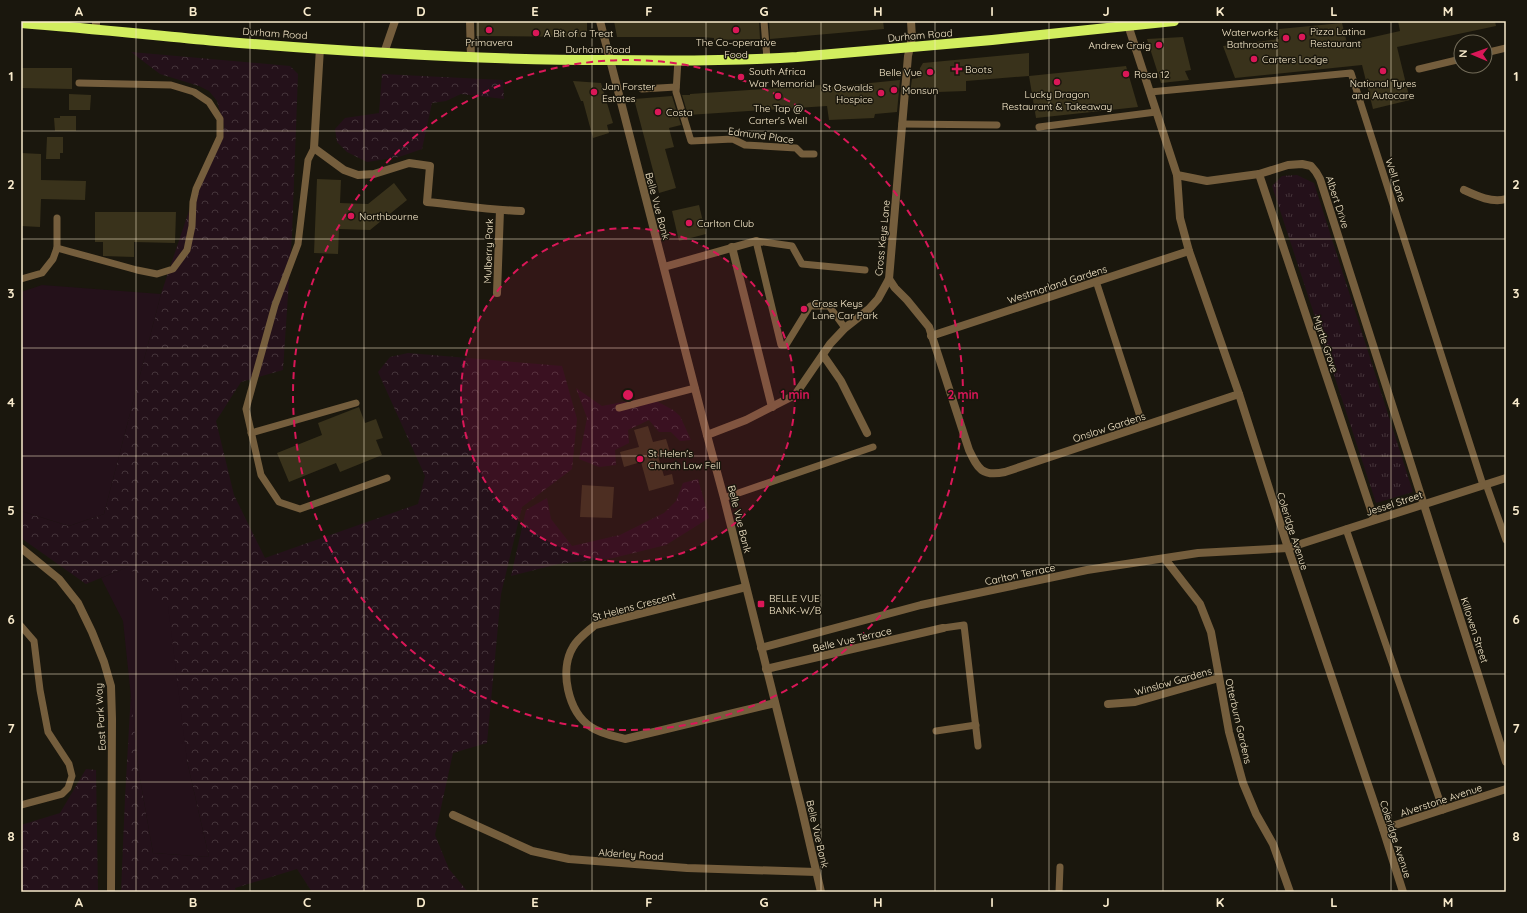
<svg xmlns="http://www.w3.org/2000/svg" width="1527" height="913" font-family="Quicksand,sans-serif">
<style>
.grass{fill:url(#grass-tufts)}
.forest{fill:url(#forest-crowns)}
.garden{fill:#24111a}
.building{fill:#39321b}
.lines{fill:none;stroke-linecap:round;stroke-linejoin:round}
.service{stroke:#755e3d;stroke-width:7}
.minor{stroke:#755e3d;stroke-width:8}
.tertiary{stroke:#755e3d;stroke-width:8}
.primary{stroke:#d2ee5f;stroke-width:10}
.grid{fill:none;stroke:#f9ebcc;stroke-width:1;stroke-opacity:0.55}
.ring{fill:none;stroke:#da1758;stroke-width:2;stroke-dasharray:7 5}
.poi-dot{fill:#da1758;stroke:#1a170d;stroke-width:1.5}
.labels{text-anchor:middle;stroke-width:3;stroke-linejoin:round;paint-order:stroke}
.poi-label{font-size:10px;fill:#f9ebcc;stroke:#1a170d;text-anchor:start}
.street-label{font-size:10px;fill:#f9ebcc;stroke:#1a170d}
.centre{fill:#da1758;stroke:#1a170d;stroke-width:2}
.ring-label{font-size:12px;text-anchor:middle;font-weight:bold;fill:#da1758;stroke:#1a170d;stroke-width:3;stroke-linejoin:round;paint-order:stroke}
.neatline{fill:none;stroke:#f9ebcc;stroke-width:1.5}
.grid-label{font-size:13px;text-anchor:middle;font-weight:bold;fill:#f9ebcc}
</style>
<defs>
<pattern id="grass-tufts" width="24" height="20" patternUnits="userSpaceOnUse"><rect width="24" height="20" fill="#24111a"/><path d="M3 7l-1-3M5 7V3M7 7l1-3M15 17l-1-3M17 17v-4M19 17l1-3" fill="none" stroke="#45343a"/></pattern>
<pattern id="forest-crowns" width="20" height="18" patternUnits="userSpaceOnUse"><rect width="20" height="18" fill="#24111a"/><path d="M2 6a3 3 0 1 1 6 0M12 15a3 3 0 1 1 6 0" fill="none" stroke="#45343a"/></pattern>
</defs>
<rect width="100%" height="100%" fill="#1a170d"/>
<path class="grass" d="M1297,175L1314,183L1413,492L1376,503L1272,186L1282,176Z"/>
<g class="forest">
<path d="M131,52L290,66L298,74L292,235L283,370L241,382L216,421L234,495L265,558L418,504L425,476L378,372L390,357L408,353L562,366L577,419L572,469L522,507L501,594L487,743L453,753L435,835L449,869L468,892H312L297,869L235,888L236,892H121L125,798L131,692L139,773L153,853L209,857L187,761L128,567L86,584L21,538V511L69,526L104,514L161,294L197,187L224,127L217,101L209,91L199,86L160,74Z"/>
<path d="M382,74L503,80L504,99L461,94L446,101L432,103L422,149L399,157L367,162L347,152L337,142L335,129L345,118L379,113Z"/>
<path d="M576,388L602,406L649,397L673,410L680,416L691,440L680,441L671,432H659L649,420L628,430L629,443L615,450L616,465L599,467L579,459L587,418Z"/>
<path d="M698,479L709,518L666,545L613,558L558,564L511,576L526,510L547,498L551,519L572,546L620,535L664,513L676,501L683,483Z"/>
<path d="M86,769L96,770L98,892H21V825L60,813Z"/>
</g>
<g class="garden">
<path d="M42,285L161,294L104,514L69,526L21,511V292Z"/>
<path d="M128,567L168,606L187,761L209,857L153,853L139,773L123,621L101,578Z"/>
</g>
<g class="building">
<path d="M476,21H587V37L476,36Z"/>
<path d="M614,21H759L760,39L714,40V38L702,37H617Z"/>
<path d="M769,21H883L884,29L770,39Z"/>
<path d="M1398,21H1495L1496,26L1397,47L1410,100L1373,109L1362,65L1235,78L1223,46L1279,39V29L1342,23L1347,43L1400,31Z"/>
<path d="M1183,37L1191,70L1185,71L1189,80L1161,83L1147,39Z"/>
<path d="M1029,53V76L966,81V91L910,93L912,79L918,78L920,68L923,63Z"/>
<path d="M1126,66L1138,107L1036,118L1029,76Z"/>
<path d="M21,68H72V89L21,88Z"/>
<path d="M900,80L897,112L875,114L874,118L829,120L827,106L688,115L682,95H690V94L821,85V88Z"/>
<path d="M573,81L601,83L613,123L607,125L609,133L593,138L583,101H581Z"/>
<path d="M69,94L91,95L90,110H69Z"/>
<path d="M672,96L681,125L669,128L674,147L665,149L676,188L659,193L634,99Z"/>
<path d="M60,116H76V131H55L54,118H60Z"/>
<path d="M47,137H63V153H60V159H46Z"/>
<path d="M21,153L41,154V180L86,181L85,200L41,199L40,227L21,226Z"/>
<path d="M317,179L341,180L340,203L368,204L394,183L407,200L370,230L339,229L338,254L314,253Z"/>
<path d="M699,205L706,234L679,241L672,211Z"/>
<path d="M95,212H176L175,243L134,242V257L103,256V242H95Z"/>
<path d="M359,407L365,423L376,419L383,438L376,440L382,455L340,472L336,463L289,482L277,453L322,435L318,423Z"/>
<path d="M648,426L653,442L666,439L670,452L658,456L664,476L672,474L674,484L649,491L641,462L624,467L620,452L639,447L634,430Z"/>
<path d="M582,485L614,487L612,518L580,517Z"/>
</g>
<g class="lines">
<g class="service">
<path d="M764,21L767,59"/>
<path d="M1485,53L1506,48"/>
<path d="M678,60L676,92L691,141L733,139L745,145L796,148L802,154H814"/>
<path d="M1419,69L1461,59"/>
<path d="M642,89L676,87"/>
<path d="M1150,92L1351,73L1483,485"/>
<path d="M902,124L997,125"/>
<path d="M1039,127L1156,112"/>
<path d="M314,148L308,160L298,244L275,305L246,409L261,475L279,502L300,509L387,478"/>
<path d="M57,248V218"/>
<path d="M21,279L42,273L53,259L57,248L137,270L157,274L173,269L187,250L192,226L193,202L196,189L220,137V119L209,102L194,92L171,85L79,83"/>
<path d="M1096,281L1143,426"/>
<path d="M845,328L829,306H810L786,345H781L756,241L792,246L802,264L865,270"/>
<path d="M619,408L695,388"/>
<path d="M251,433L356,403"/>
<path d="M1486,484L1506,540"/>
<path d="M724,498L873,447"/>
<path d="M1346,529L1443,810"/>
<path d="M21,626L34,641L40,690L48,732L69,764L72,776L68,788L62,794L21,805"/>
<path d="M943,628L964,625L978,746"/>
<path d="M936,731L976,725"/>
<path d="M1059,892L1060,867"/>
</g>
<g class="minor">
<path d="M470,21L471,58"/>
<path d="M1128,25L1177,175L1207,181L1259,174L1288,165L1302,164L1311,166L1316,172L1320,179L1506,762"/>
<path d="M96,29V21"/>
<path d="M320,48L314,148L344,170L358,175L374,174L409,163L430,166L427,202C458,205 490,210 521,211"/>
<path d="M384,53L395,21"/>
<path d="M1259,174L1374,519"/>
<path d="M1177,175L1180,218L1189,251L1239,394L1288,548L1383,829L1403,892"/>
<path d="M1464,190C1477,196 1492,203 1506,199"/>
<path d="M732,247L772,407"/>
<path d="M664,267L756,241"/>
<path d="M889,279L895,288L907,300L929,327L969,450C978,469 982,477 1005,472L1239,394"/>
<path d="M497,293L500,210"/>
<path d="M931,336L1189,251"/>
<path d="M823,355L841,381L867,433"/>
<path d="M707,435L746,420L795,395L830,344L845,328L869,309L878,299L889,279L908,56L912,38L911,21"/>
<path d="M1165,559L1200,604L1211,632L1229,732L1243,783L1256,814L1273,844L1290,892"/>
<path d="M746,587L595,625C587,632 578,638 573,647C559,670 568,712 591,727C601,734 614,736 625,739L775,703"/>
<path d="M761,648L921,605L1087,570L1198,553L1288,548L1506,478"/>
<path d="M766,669L943,628"/>
<path d="M1108,704L1135,702L1219,678"/>
<path d="M453,815L532,851L569,859L687,868L816,872"/>
<path d="M1383,829L1506,789"/>
</g>
<g class="tertiary">
<path d="M600,21L707,435L724,498L801,806L821,892"/>
<path d="M21,548L59,579L78,603L92,632L104,662L111,686L112,719L111,892"/>
</g>
<path class="primary" d="M21,23C86,28 151,35 216,41C347,52 478,60 609,60C672,61 735,61 797,57L992,40L1174,21"/>
</g>
<path class="grid" d="M136,21V892M250,21V892M364,21V892M478,21V892M592,21V892M706,21V892M821,21V892M935,21V892M1049,21V892M1163,21V892M1277,21V892M1391,21V892M21,131H1506M21,239H1506M21,348H1506M21,456H1506M21,565H1506M21,674H1506M21,782H1506"/>
<circle cx="628" cy="395" r="167" fill="#da1758" fill-opacity=".12"/>
<g class="ring">
<circle cx="628" cy="395" r="167"/>
<circle cx="628" cy="395" r="335"/>
</g>
<g class="poi-dot">
<circle cx="489" cy="30" r="4"/>
<circle cx="736" cy="30" r="4"/>
<circle cx="536" cy="33" r="4"/>
<circle cx="1302" cy="37" r="4"/>
<circle cx="1286" cy="38" r="4"/>
<circle cx="1159" cy="45" r="4"/>
<circle cx="1254" cy="59" r="4"/>
<path d="M955 63h4v4h4v4h-4v4h-4v-4h-4v-4h4z"/>
<circle cx="1383" cy="71" r="4"/>
<circle cx="930" cy="72" r="4"/>
<circle cx="1126" cy="74" r="4"/>
<circle cx="741" cy="77" r="4"/>
<circle cx="1057" cy="82" r="4"/>
<circle cx="894" cy="90" r="4"/>
<circle cx="594" cy="92" r="4"/>
<circle cx="881" cy="93" r="4"/>
<circle cx="778" cy="96" r="4"/>
<circle cx="658" cy="112" r="4"/>
<circle cx="351" cy="216" r="4"/>
<circle cx="689" cy="223" r="4"/>
<circle cx="804" cy="309" r="4"/>
<circle cx="640" cy="459" r="4"/>
<rect x="757" y="600" width="8" height="8" rx="2"/>
</g>
<g class="labels">
<g class="poi-label">
<text x="1310" y="35">Pizza Latina<tspan x="1310" dy="12">Restaurant</tspan></text>
<text x="1278" y="36" text-anchor="end">Waterworks<tspan x="1278" dy="12">Bathrooms</tspan></text>
<text x="544" y="37">A Bit of a Treat</text>
<text x="489" y="46" text-anchor="middle">Primavera</text>
<text x="736" y="46" text-anchor="middle">The Co-operative<tspan x="736" dy="12">Food</tspan></text>
<text x="1151" y="49" text-anchor="end">Andrew Craig</text>
<text x="1262" y="63">Carters Lodge</text>
<text x="965" y="73">Boots</text>
<text x="749" y="75">South Africa<tspan x="749" dy="12">War Memorial</tspan></text>
<text x="922" y="76" text-anchor="end">Belle Vue</text>
<text x="1134" y="78">Rosa 12</text>
<text x="1383" y="87" text-anchor="middle">National Tyres<tspan x="1383" dy="12">and Autocare</tspan></text>
<text x="602" y="90">Jan Forster<tspan x="602" dy="12">Estates</tspan></text>
<text x="873" y="91" text-anchor="end">St Oswalds<tspan x="873" dy="12">Hospice</tspan></text>
<text x="902" y="94">Monsun</text>
<text x="1057" y="98" text-anchor="middle">Lucky Dragon<tspan x="1057" dy="12">Restaurant &amp; Takeaway</tspan></text>
<text x="778" y="112" text-anchor="middle">The Tap @<tspan x="778" dy="12">Carter's Well</tspan></text>
<text x="666" y="116">Costa</text>
<text x="359" y="220">Northbourne</text>
<text x="697" y="227">Carlton Club</text>
<text x="812" y="307">Cross Keys<tspan x="812" dy="12">Lane Car Park</tspan></text>
<text x="648" y="457">St Helen's<tspan x="648" dy="12">Church Low Fell</tspan></text>
<text x="769" y="602">BELLE VUE<tspan x="769" dy="12">BANK-W/B</tspan></text>
</g>
<g class="street-label">
<text transform="translate(275 33) rotate(4)" y="4">Durham Road</text>
<text transform="translate(920 35) rotate(-5)" y="4">Durham Road</text>
<text x="598" y="53">Durham Road</text>
<text transform="translate(761 135) rotate(8)" y="4">Edmund Place</text>
<text transform="translate(1396 180) rotate(72)" y="4">Well Lane</text>
<text transform="translate(1338 202) rotate(72)" y="4">Albert Drive</text>
<text transform="translate(658 206) rotate(75)" y="4">Belle Vue Bank</text>
<text transform="translate(882 238) rotate(-84)" y="4">Cross Keys Lane</text>
<text transform="translate(488 251) rotate(-88)" y="4">Mulberry Park</text>
<text transform="translate(1057 284) rotate(-18)" y="4">Westmorland Gardens</text>
<text transform="translate(1326 344) rotate(72)" y="4">Myrtle Grove</text>
<text transform="translate(1109 427) rotate(-18)" y="4">Onslow Gardens</text>
<text transform="translate(1394 503) rotate(-18)" y="4">Jessel Street</text>
<text transform="translate(740 519) rotate(76)" y="4">Belle Vue Bank</text>
<text transform="translate(1293 531) rotate(72)" y="4">Coleridge Avenue</text>
<text transform="translate(1020 574) rotate(-12)" y="4">Carlton Terrace</text>
<text transform="translate(634 606) rotate(-15)" y="4">St Helens Crescent</text>
<text transform="translate(1475 630) rotate(72)" y="4">Killowen Street</text>
<text transform="translate(852 639) rotate(-13)" y="4">Belle Vue Terrace</text>
<text transform="translate(1173 681) rotate(-16)" y="4">Winslow Gardens</text>
<text transform="translate(100 717) rotate(-93)" y="4">East Park Way</text>
<text transform="translate(1239 721) rotate(77)" y="4">Otterburn Gardens</text>
<text transform="translate(1441 800) rotate(-18)" y="4">Alverstone Avenue</text>
<text transform="translate(818 834) rotate(77)" y="4">Belle Vue Bank</text>
<text transform="translate(1396 839) rotate(72)" y="4">Coleridge Avenue</text>
<text transform="translate(631 854) rotate(4)" y="4">Alderley Road</text>
</g>
</g>
<circle cx="628" cy="395" r="6" class="centre"/>
<g class="ring-label">
<text x="795" y="399">1 min</text>
<text x="963" y="399">2 min</text>
</g>
<rect width="1527" height="913" fill="none" stroke="#1a170d" stroke-width="44"/>
<g transform="translate(1473 54) rotate(272)"><circle r="19" fill="#1a170d" stroke="#736c59"/>
<path d="M0-3L7 15L0 10L-7 15Z" fill="#da1758"/>
<text y="-6" font-size="11" font-weight="bold" text-anchor="middle" fill="#f9ebcc">N</text>
</g>
<rect x="22" y="22" width="1483" height="869" class="neatline"/>
<g class="grid-label">
<text x="79" y="16">A</text>
<text x="193" y="16">B</text>
<text x="307" y="16">C</text>
<text x="421" y="16">D</text>
<text x="535" y="16">E</text>
<text x="649" y="16">F</text>
<text x="764" y="16">G</text>
<text x="878" y="16">H</text>
<text x="992" y="16">I</text>
<text x="1106" y="16">J</text>
<text x="1220" y="16">K</text>
<text x="1334" y="16">L</text>
<text x="1448" y="16">M</text>
<text x="11" y="81">1</text>
<text x="1516" y="81">1</text>
<text x="11" y="189">2</text>
<text x="1516" y="189">2</text>
<text x="11" y="298">3</text>
<text x="1516" y="298">3</text>
<text x="11" y="407">4</text>
<text x="1516" y="407">4</text>
<text x="11" y="515">5</text>
<text x="1516" y="515">5</text>
<text x="11" y="624">6</text>
<text x="1516" y="624">6</text>
<text x="11" y="733">7</text>
<text x="1516" y="733">7</text>
<text x="11" y="841">8</text>
<text x="1516" y="841">8</text>
<text x="79" y="907">A</text>
<text x="193" y="907">B</text>
<text x="307" y="907">C</text>
<text x="421" y="907">D</text>
<text x="535" y="907">E</text>
<text x="649" y="907">F</text>
<text x="764" y="907">G</text>
<text x="878" y="907">H</text>
<text x="992" y="907">I</text>
<text x="1106" y="907">J</text>
<text x="1220" y="907">K</text>
<text x="1334" y="907">L</text>
<text x="1448" y="907">M</text>
</g>
</svg>
